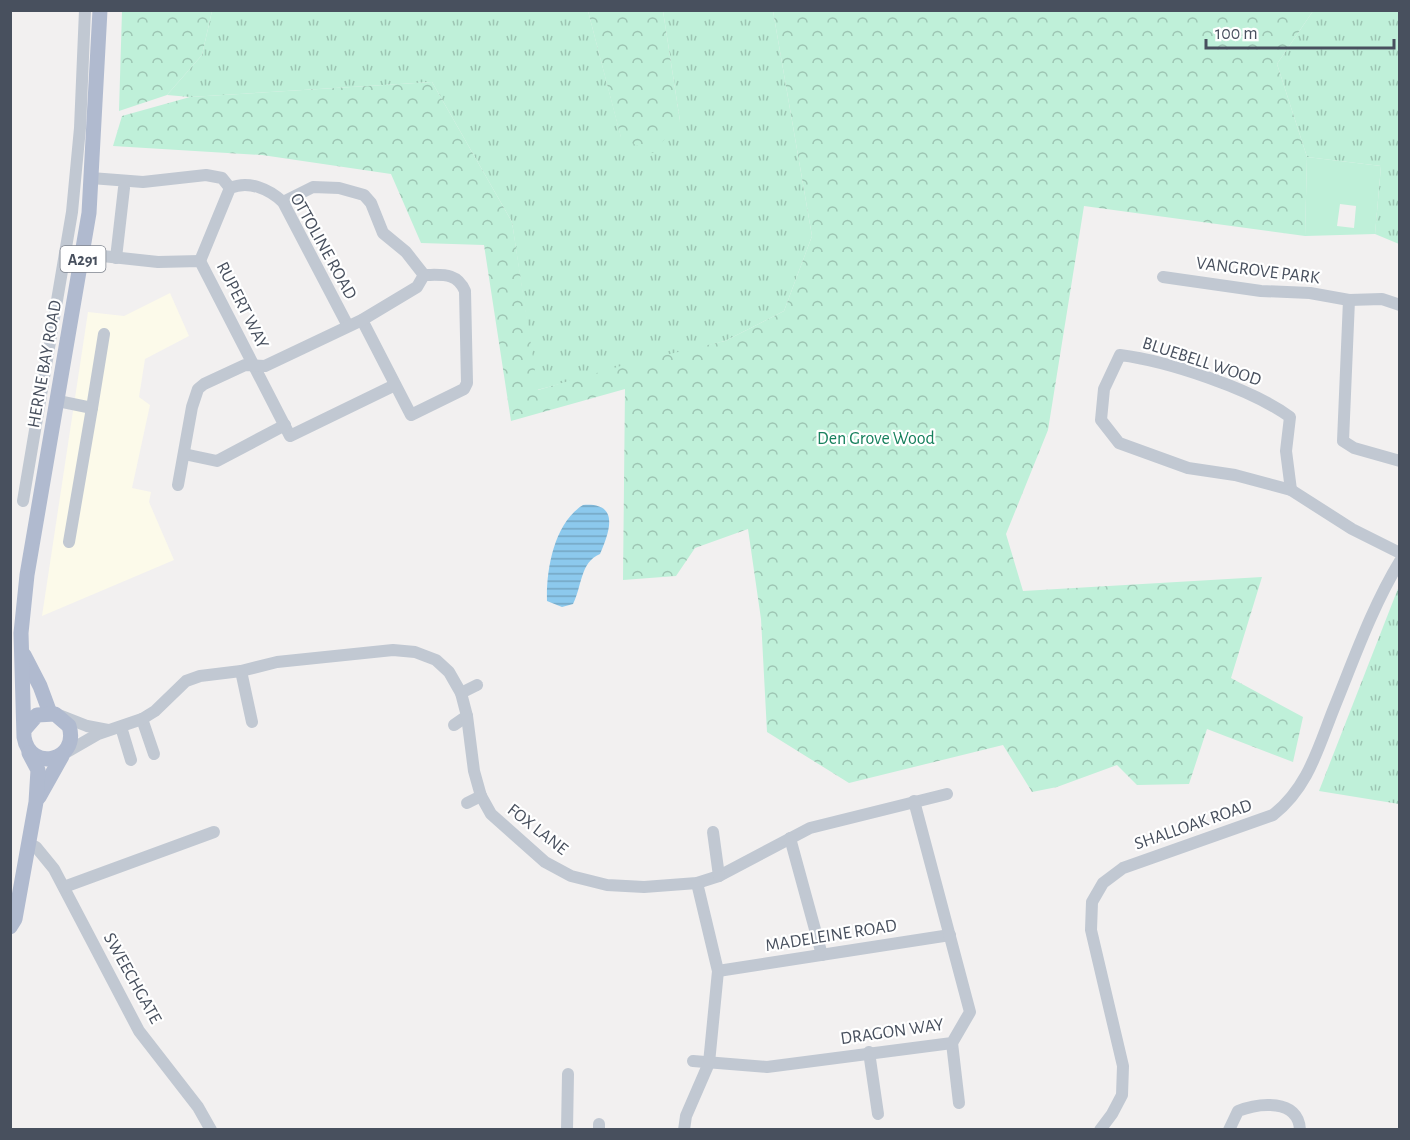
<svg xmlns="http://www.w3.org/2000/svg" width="1410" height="1140" font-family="'Alegreya Sans',sans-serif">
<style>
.commercial{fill:#fcfaea}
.grass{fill:url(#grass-tufts)}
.forest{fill:url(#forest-crowns)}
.garden{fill:#bff0d9;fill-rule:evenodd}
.water{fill:url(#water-rules)}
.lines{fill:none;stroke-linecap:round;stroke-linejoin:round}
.minor{stroke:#c1c8d2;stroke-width:12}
.major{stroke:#b0bacf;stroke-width:15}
.labels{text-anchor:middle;stroke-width:4.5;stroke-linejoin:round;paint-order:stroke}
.shield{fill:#fff;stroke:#7f848e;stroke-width:1.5}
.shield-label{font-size:16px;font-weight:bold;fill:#48505e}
.street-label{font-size:18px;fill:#48505e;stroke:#fff}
.park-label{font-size:18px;fill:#17815d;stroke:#fff}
</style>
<defs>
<pattern id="grass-tufts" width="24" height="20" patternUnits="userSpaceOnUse" patternTransform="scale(1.5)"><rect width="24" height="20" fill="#bff0d9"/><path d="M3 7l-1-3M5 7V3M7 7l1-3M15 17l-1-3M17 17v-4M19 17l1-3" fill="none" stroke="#9dc5b3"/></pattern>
<pattern id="forest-crowns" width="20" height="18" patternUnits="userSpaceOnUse" patternTransform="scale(1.5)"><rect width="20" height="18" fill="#bff0d9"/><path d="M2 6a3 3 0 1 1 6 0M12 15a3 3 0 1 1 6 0" fill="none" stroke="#9dc5b3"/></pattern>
<pattern id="water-rules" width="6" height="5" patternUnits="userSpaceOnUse" patternTransform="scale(1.5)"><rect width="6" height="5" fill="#8cc9ed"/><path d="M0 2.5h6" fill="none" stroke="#74a6c3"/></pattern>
</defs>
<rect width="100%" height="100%" fill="#f2f0f0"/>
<path class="commercial" d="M170,293L189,336L145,359L139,397L150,405L132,488L151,492L149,502L174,560L42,616L88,312L124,316Z"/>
<g class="grass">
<path d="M212,11H588L621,137L680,121L663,11H773L812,236L784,311L725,341L537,390L512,222L432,82L190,97L167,95L202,55Z"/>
<path d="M1313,11H1399V244L1375,234L1381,166L1307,157L1277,64Z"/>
<path d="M1399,586V804L1319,791Z"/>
</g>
<g class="forest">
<path d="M122,11H212L202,55L167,95L119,111Z"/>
<path d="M588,11H663L680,121L653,153L621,138Z"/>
<path d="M773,11H1313L1277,64L1307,157L1305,236L1084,206L1048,430L1006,534L1023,591L1262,577L1231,678L1303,717L1293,762L1207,729L1189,784L1137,785L1117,765L1057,787L1032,792L1003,745L849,783L767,732L761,619L748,529L695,548L676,576L623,580L625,389L511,421L484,245L421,243L391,174L262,155L113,146L122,116L190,97L432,82L512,222L538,390L631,363L725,341L784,311L812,236Z"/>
</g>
<path class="garden" d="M1307,157L1381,166L1375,234L1305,236ZM1340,204L1356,206L1354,228L1337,226Z"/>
<path class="water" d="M583,505C620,502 610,531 600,554C580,562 582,587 573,604L562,607L547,601C546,570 554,523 583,505Z"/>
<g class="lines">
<g class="minor">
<path d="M91,178L143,182L206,175L222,178L230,188"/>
<path d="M283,202L313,187L339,188L364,195L371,203L383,233L406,252L424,275"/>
<path d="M84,254L158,262L200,261L290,436L395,385"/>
<path d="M116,258L124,188"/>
<path d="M200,261L230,188C249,180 269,189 283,202L348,326"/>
<path d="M1163,277L1261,291L1310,293L1349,300L1382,299L1400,305"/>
<path d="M1349,300L1343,441L1354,448L1400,461"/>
<path d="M362,320L411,415L464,389L467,383L465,291C457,272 442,275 424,275"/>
<path d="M1120,355C1168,361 1252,389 1290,417L1286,451L1291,490L1235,475L1188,468L1119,443L1101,420L1104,389Z"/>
<path d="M58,401L92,408L104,334"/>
<path d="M184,454L217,461L285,425"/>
<path d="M178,485L192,407L198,389L204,384L245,365L265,366L362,320L417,287L424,275"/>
<path d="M1291,490L1352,529L1400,553"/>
<path d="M23,501L72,212L80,128L85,10"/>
<path d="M69,542L92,408"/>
<path d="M241,671L252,722"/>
<path d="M461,693L477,685"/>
<path d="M59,715L87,726L108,730"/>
<path d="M142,719L154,754"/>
<path d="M454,725L467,716"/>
<path d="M121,727L131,760"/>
<path d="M65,753L98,734L142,719L155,711L186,681L200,676L241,671L277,662L393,650L415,652L436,660L449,672L461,693L467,716L474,771L481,796L491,814L545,862L571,876L607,885L644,887L697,883L719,876L810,828L947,794"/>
<path d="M467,803L481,796"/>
<path d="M713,832L719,876"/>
<path d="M790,838L822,955"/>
<path d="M28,843L36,847L54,869L139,1031L198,1107L211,1130"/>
<path d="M64,887L214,832"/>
<path d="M718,971L950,935"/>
<path d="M952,1043L959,1103"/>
<path d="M869,1052L878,1114"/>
<path d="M693,1061L767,1067L952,1043L970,1012L914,801"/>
<path d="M567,1130L568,1074"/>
<path d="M599,1130V1124"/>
<path d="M684,1130L686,1116L709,1063L718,971L697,883"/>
<path d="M1100,1130L1112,1114L1122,1095L1123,1066L1091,930L1092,902L1103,883L1123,868L1273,815C1308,788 1318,748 1334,708C1354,659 1372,607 1400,561"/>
<path d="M1229,1130L1238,1111C1258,1103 1299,1098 1300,1130"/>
</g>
<g class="major">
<path d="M24,655L40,686L50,713"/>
<path d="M24,730L37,715L55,714L69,726C80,761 30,773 24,737L21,633L27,575L89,213L100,10"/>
<path d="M39,797L62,756"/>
<path d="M10,927L15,919L36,802L38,770L29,753"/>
</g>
</g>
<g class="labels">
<rect class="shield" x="60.5" y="246" width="45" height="26" rx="4.5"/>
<g class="shield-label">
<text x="83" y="265">A291</text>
</g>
<g class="street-label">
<text transform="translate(324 246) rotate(61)" y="6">OTTOLINE ROAD</text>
<text transform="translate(1258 270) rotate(7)" y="6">VANGROVE PARK</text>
<text transform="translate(243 305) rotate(63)" y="6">RUPERT WAY</text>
<text transform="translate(1202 361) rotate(18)" y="6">BLUEBELL WOOD</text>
<text transform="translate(44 364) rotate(-80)" y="6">HERNE BAY ROAD</text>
<text transform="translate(1193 824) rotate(-19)" y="6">SHALLOAK ROAD</text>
<text transform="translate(538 829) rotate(38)" y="6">FOX LANE</text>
<text transform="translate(831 935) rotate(-9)" y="6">MADELEINE ROAD</text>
<text transform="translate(133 978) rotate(61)" y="6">SWEECHGATE</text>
<text transform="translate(892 1031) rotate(-8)" y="6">DRAGON WAY</text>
</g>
<g class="park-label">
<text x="876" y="444">Den Grove Wood</text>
</g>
</g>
<rect width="1410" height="1140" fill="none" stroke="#48505e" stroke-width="24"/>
<path d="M1206 39v9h188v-9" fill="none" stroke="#48505e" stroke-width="3"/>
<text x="1215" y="39" font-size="18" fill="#48505e" stroke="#ffffff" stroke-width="4.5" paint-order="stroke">100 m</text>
</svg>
